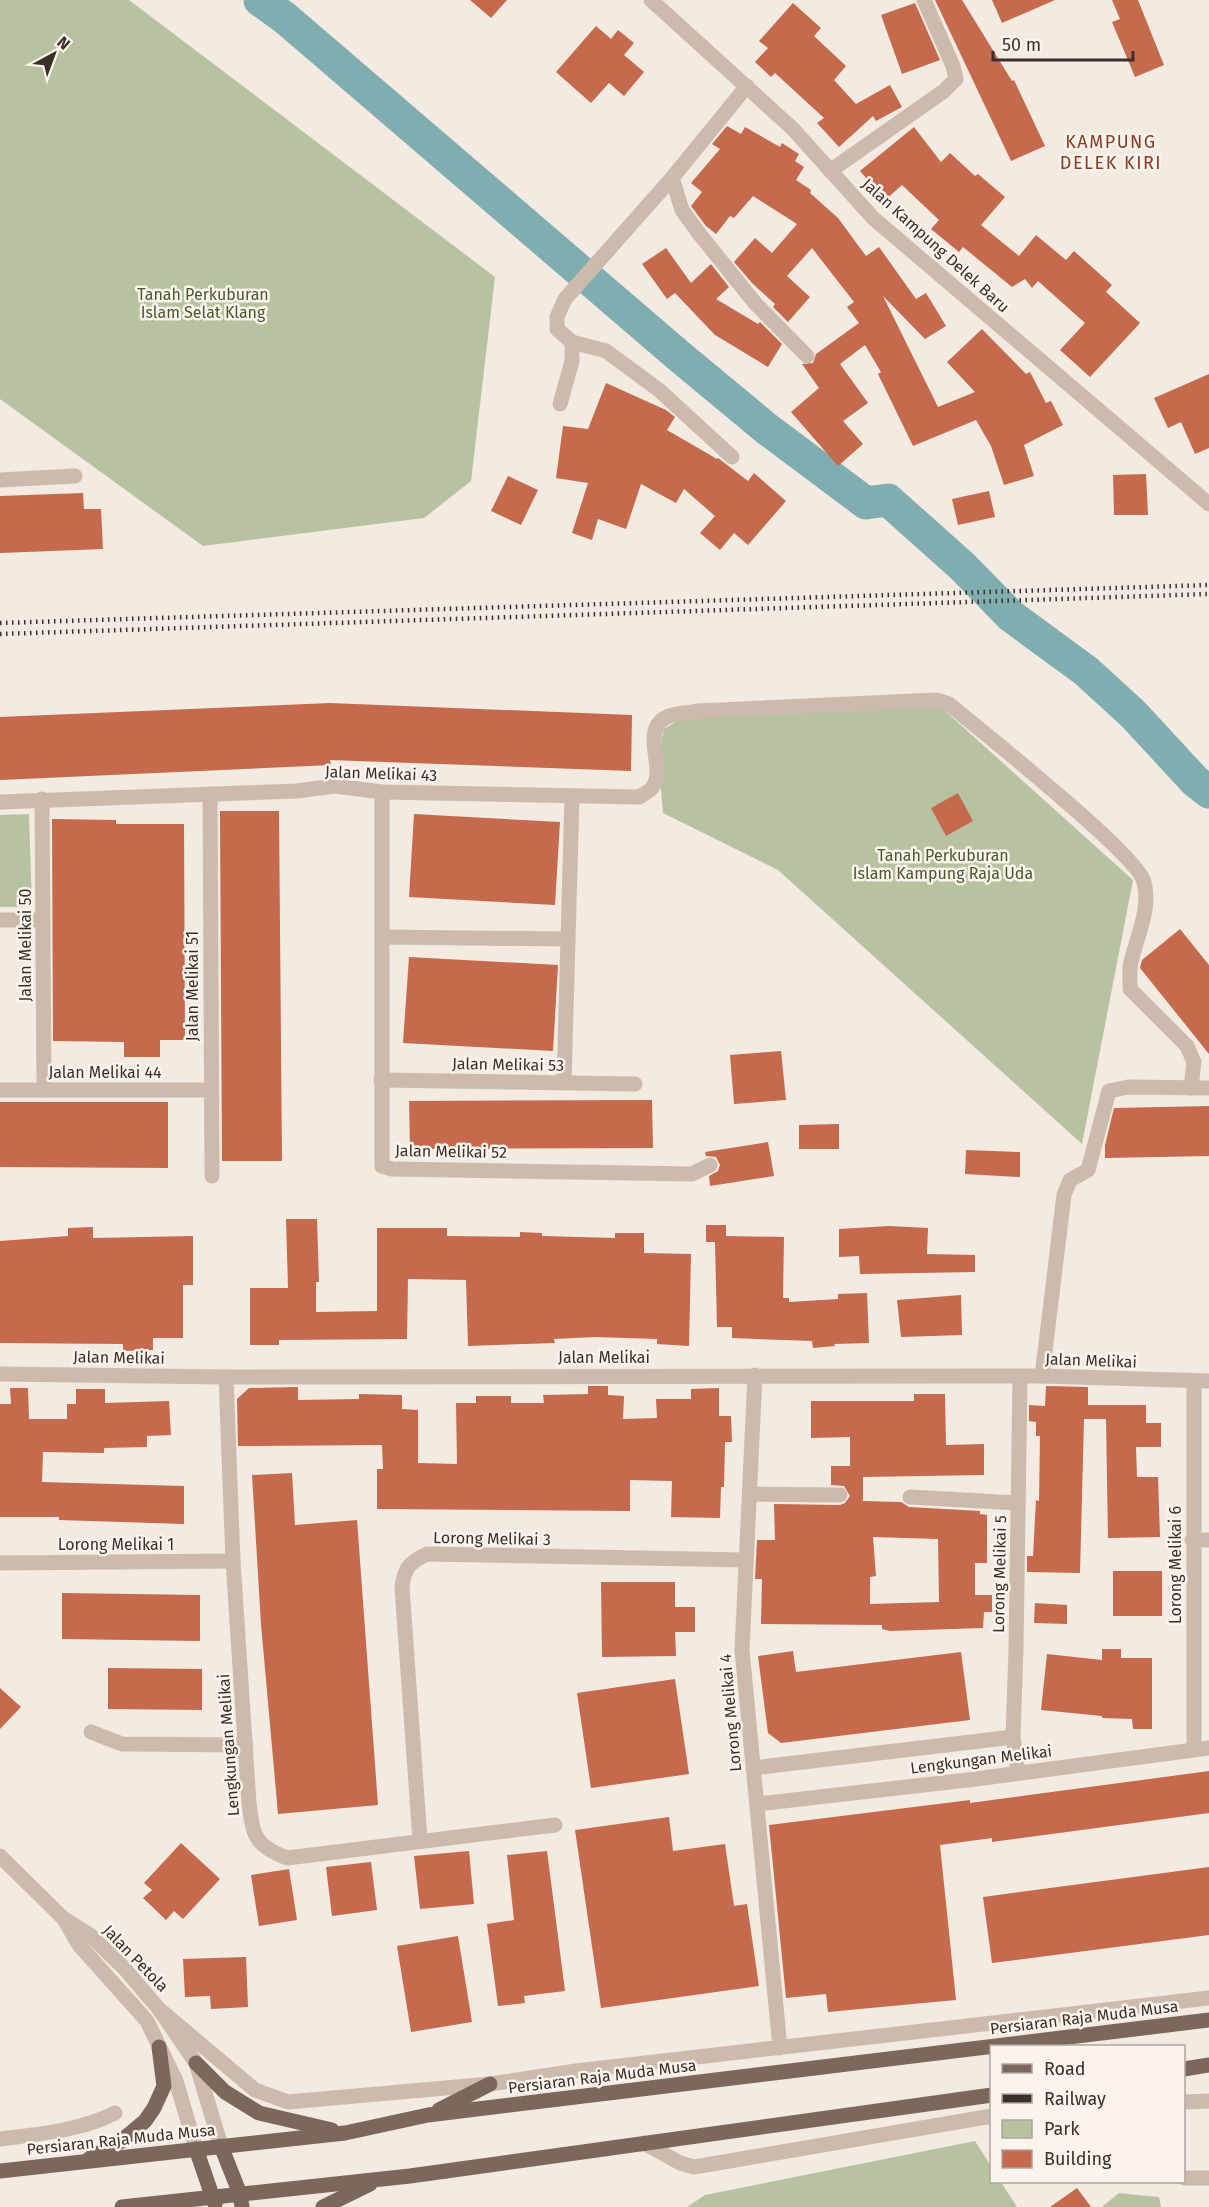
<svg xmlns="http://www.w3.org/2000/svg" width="1209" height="2207" font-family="'Fira Sans',sans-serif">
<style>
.green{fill:#b7c3a0}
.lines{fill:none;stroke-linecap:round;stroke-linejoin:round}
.river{stroke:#80aeb0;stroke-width:33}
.building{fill:#c56a4d;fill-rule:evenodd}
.minor{stroke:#ccbbac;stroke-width:15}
.major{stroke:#7c675c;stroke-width:15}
.rail{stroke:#3a302b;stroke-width:4.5;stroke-dasharray:1.5 4.5;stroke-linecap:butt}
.labels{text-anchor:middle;stroke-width:5;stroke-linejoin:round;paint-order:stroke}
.street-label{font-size:16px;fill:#3a302b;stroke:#faf4ed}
.park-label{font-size:16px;fill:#49582f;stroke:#faf4ed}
.neighbourhood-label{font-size:18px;letter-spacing:1.5px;fill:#883c24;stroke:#faf4ed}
</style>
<rect width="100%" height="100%" fill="#f3eae1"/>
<g class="green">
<path d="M0,0H129L495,277L471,481L424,518L203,546L0,399Z"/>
<path d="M924,705L943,709L1133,880L1082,1144L778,870L663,813L658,753L664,729L680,719Z"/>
<path d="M29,814L32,907H0V815Z"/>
<path d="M975,2141L991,2166L992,2182H1001L1017,2207H687L705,2195Z"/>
<path d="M1119,2193L1159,2197L1161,2207H1102Z"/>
</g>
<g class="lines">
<path class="river" d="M260,0L285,18L679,356L767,429L866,503L888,500L962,566L1011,616L1086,671L1133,714L1195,781L1209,792"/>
</g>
<g class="building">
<path d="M470,0H507L491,18Z"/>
<path d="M935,0H962L1012,81L1014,80L1045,146L1011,161Z"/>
<path d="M992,0H1055L1002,23Z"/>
<path d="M1112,0H1138L1164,65L1135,77L1112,22L1120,19Z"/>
<path d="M793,3L821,28L814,36L846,66L834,80L856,104L890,85L902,107L876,121L873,116L839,147L817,123L824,118L775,73L771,77L755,62L768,48L759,41Z"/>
<path d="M915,3L940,60L902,74L881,15Z"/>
<path d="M596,26L611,39L618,30L634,43L624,55L644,72L624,96L609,83L591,103L556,72Z"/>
<path d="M727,126L741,134L745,127L780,147L782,143L799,154L795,161L804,167L796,180L811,190L810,193L838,218L866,256L879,247L916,299L926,293L946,326L925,339L883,296L938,407L975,392L947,362L982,329L1026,374L1030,372L1046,403L1051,401L1063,425L1024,445L1034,476L1004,485L991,446L976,420L913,446L878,374L881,372L865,345L840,364L868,403L843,421L863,444L838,466L791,412L819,388L802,364L813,363L816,354L859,323L847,307L854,302L812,248L787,276L810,297L788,322L773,307L775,304L753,284L734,262L755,238L772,253L797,224L753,196L734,218L730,216L716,234L706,226L691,206L702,192L691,183L720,149L712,144Z"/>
<path d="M914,127L941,162L950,153L975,176L978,174L1005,197L981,225L1019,256L1036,235L1066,260L1074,251L1112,285L1106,292L1140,323L1090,377L1060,350L1085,323L1038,281L1032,288L1025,279L1012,287L963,247L959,252L931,229L939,220L902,185L885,200L860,171Z"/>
<path d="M666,248L691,283L711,264L729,287L716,299L758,324L760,322L782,344L768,367L715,335L675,293L667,299L642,264Z"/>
<path d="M1209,374V448L1195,454L1181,422L1168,428L1154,398Z"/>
<path d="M606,383L666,410L675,417L667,430L717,459L718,458L748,481L754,473L786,501L748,545L734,533L720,550L700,533L715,516L684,489L676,503L641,484L626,529L598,519L592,540L572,533L588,483L556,478L563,426L588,429Z"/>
<path d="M1146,474L1148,515H1114L1113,475Z"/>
<path d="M508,476L538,490L521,525L491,511Z"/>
<path d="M989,491L995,517L958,525L952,499Z"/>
<path d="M83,493L84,509H101L103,549L0,553V496Z"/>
<path d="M330,703L632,715L631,771L330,760L331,765L0,780V717Z"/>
<path d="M958,793L973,821L946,836L931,808Z"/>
<path d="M220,811H279L282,1161H222Z"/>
<path d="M414,814L560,822L555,905L409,897Z"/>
<path d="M52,819L116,820V824H184L185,1040H160V1057H124V1042L53,1041Z"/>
<path d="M1180,929L1209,965V1054L1140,968L1142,960Z"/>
<path d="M409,957L558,965L553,1051L403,1043Z"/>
<path d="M781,1051L786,1100L734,1104L730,1055Z"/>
<path d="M652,1100L653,1148L410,1149L409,1101Z"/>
<path d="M0,1102H168V1168L0,1167Z"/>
<path d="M1209,1106V1156L1105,1158V1145L1114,1108Z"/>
<path d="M839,1124V1149H799V1125Z"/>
<path d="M768,1142L774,1176L710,1186L709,1176L718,1171L720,1165L716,1157L706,1156L705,1152Z"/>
<path d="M966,1150L1020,1152V1177L965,1174Z"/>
<path d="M286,1219H317L319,1282H316V1312L377,1311V1228H447V1236L520,1237V1232L542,1233V1236L615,1238V1233H644V1253L691,1254L689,1346L657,1344V1339L595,1337L554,1339L555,1343L468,1346L466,1280L408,1279L407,1339L279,1340V1345H250V1288H288Z"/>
<path d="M706,1225H726V1236L784,1237L783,1298H789V1302L838,1299V1294L867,1293L869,1343L834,1344L835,1346L813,1348L812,1341L732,1338V1327H717L715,1242H706Z"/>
<path d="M889,1226L928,1228L927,1254L975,1255V1272L860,1274L859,1256L839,1257V1229Z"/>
<path d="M93,1227V1238L193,1236V1285H183V1338H153V1350L123,1351V1344L0,1343V1241L68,1236V1228Z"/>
<path d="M961,1295L962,1335L901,1337L897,1300Z"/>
<path d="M588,1386H608V1395L624,1396L623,1419L657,1418L656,1399H691V1389L719,1388V1416H731L732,1442H725L724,1487H721L720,1518L671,1517L672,1481L630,1480V1511L377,1509V1469H383L382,1445L238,1446L237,1399L249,1388L298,1387V1400L359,1399V1394L402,1395V1409L418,1410V1463L457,1464L456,1403H476V1396H511V1403H544L543,1395L588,1394Z"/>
<path d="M1046,1386L1088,1387V1405H1146V1423H1161V1447H1136L1137,1477H1158L1160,1537L1108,1538L1106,1419H1084L1080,1573L1027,1572V1556H1033L1036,1500L1039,1501L1040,1436H1036V1422L1029,1421V1405L1045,1406Z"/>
<path d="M10,1388H28L29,1419H67V1404H76V1389H105V1403L169,1401L171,1435L147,1436V1447L104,1448V1453L43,1452L42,1482L184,1486V1524L59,1520V1517H0V1404H11Z"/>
<path d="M914,1394H945L946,1445L984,1444V1475L863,1477V1501L901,1502L909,1507L980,1511V1514L987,1515V1563H975V1595H992V1612H984L983,1628L890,1631L882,1629V1625L761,1624L762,1579H755L757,1540H775L774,1504L840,1505L845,1503L850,1496L844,1486L831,1485V1466H850V1437L811,1438V1401H914ZM873,1537L938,1539L939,1602L870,1604V1577L876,1576Z"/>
<path d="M292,1473L295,1525L357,1520L378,1805L278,1814L261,1624L252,1475Z"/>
<rect x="1113" y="1571" width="49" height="45"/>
<path d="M601,1582H675V1607H695V1632H675L676,1656L602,1657Z"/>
<path d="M62,1593L200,1595V1641L62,1639Z"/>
<path d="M1035,1603L1067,1605V1624L1034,1623Z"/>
<path d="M1102,1649H1121V1658H1152V1729H1133L1132,1719L1102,1718V1716L1041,1710L1047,1654L1102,1660Z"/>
<path d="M793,1651L796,1672L961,1652L970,1720L781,1743L768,1733L758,1656Z"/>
<path d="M108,1668L202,1669V1710L108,1709Z"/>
<path d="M675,1679L689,1774L591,1788L577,1693Z"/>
<path d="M0,1688L21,1707L0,1729Z"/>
<path d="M1209,1771V1813L992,1842V1838L940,1845L956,2000L828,2012L826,1994L786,1998L769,1825L970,1800V1803Z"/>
<path d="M669,1817L673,1851L725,1844L734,1906L747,1904L759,1986L601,2008L575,1830Z"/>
<path d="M181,1843L220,1879L183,1919L174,1911L166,1920L143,1898L152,1890L144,1883Z"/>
<path d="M469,1851L474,1904L420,1909L414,1856Z"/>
<path d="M547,1851L565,1991L524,1996L525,2003L498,2006L487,1924L514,1920L507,1855Z"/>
<path d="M371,1862L377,1910L332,1916L326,1867Z"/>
<path d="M1209,1867V1935L992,1963L983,1897Z"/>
<path d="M289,1869L297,1920L259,1926L251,1875Z"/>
<path d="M458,1936L472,2022L411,2032L397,1946Z"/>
<path d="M246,1957L248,2007L211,2009L210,1996L185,1997L183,1959Z"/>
<path d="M1077,2188L1091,2207H1050Z"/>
</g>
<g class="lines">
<g class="minor">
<path d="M651,0L793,129L873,218L1209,504"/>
<path d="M830,171L944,91L956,79L953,66L924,0"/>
<path d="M672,178L682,210L701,236L755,303L807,356"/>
<path d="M560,404L572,361V342"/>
<path d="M732,457L659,390L606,351L572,342L557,329V317L565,299L672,178L747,86"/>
<path d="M0,480L75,476"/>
<path d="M382,792V1166L392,1169L692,1174L710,1165"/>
<path d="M210,794L212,1176"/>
<path d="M42,799L44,1090"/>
<path d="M0,802L297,791L335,786L382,792L639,797C642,795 648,792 651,789C669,770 637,729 669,716C677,713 688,713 697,711L936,700L949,704C980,730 1138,855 1144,882C1151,909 1137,936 1131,962C1129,970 1130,980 1130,989L1187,1046L1194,1062L1191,1088"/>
<path d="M0,920H43"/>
<path d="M382,937L568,939"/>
<path d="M381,1080L635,1084"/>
<path d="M564,1083L572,796"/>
<path d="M0,1090H211"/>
<path d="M0,1374L226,1377L1042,1376L1209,1381"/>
<path d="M755,1375L742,1650L780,2048"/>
<path d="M1042,1376L1064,1195L1070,1180L1088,1170L1109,1091L1128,1087L1209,1088"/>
<path d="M226,1377L233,1561L249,1803C253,1836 255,1846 287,1858L555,1825"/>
<path d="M750,1494L840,1495"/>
<path d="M910,1497L1018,1503"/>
<path d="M1192,1540H1209"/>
<path d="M0,1563L233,1561"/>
<path d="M91,1732L122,1744L246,1745"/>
<path d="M1194,1749V1381"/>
<path d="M753,1768L1013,1737"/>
<path d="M1018,1772L1013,1737L1016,1649L1020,1377"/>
<path d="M757,1804L976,1779L1209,1748"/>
<path d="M420,1840L402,1587C404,1568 410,1562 427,1554L746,1560"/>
<path d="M0,1856L63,1918L90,1935L124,1968L159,2009L196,2063L221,2146"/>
<path d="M65,1921L79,1945L147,2021L176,2081L196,2149"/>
<path d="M159,2009L255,2090L288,2102L490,2084L576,2071L1209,1998"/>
<path d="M1184,2102L1209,2101"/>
<path d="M0,2139C39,2134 79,2131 115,2113"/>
<path d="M644,2143L680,2163L694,2167L992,2116"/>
<path d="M1184,2178H1209"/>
</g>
<g class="major">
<path d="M196,2063L225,2092L259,2113L332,2130"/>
<path d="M1184,2069L1209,2065"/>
<path d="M439,2110L490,2084"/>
<path d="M221,2146L240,2194L242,2207"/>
<path d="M196,2149L215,2204"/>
<path d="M90,2158L120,2142L145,2121L154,2108L164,2086L159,2047"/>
<path d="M0,2171L345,2133L428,2115L1209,2020"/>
<path d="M122,2207L410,2176L992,2095"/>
<path d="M323,2207L370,2184"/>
</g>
<g class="rail">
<path d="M0,623L1209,585"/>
<path d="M0,634L1209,594"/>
</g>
</g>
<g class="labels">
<g class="street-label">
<text transform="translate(936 245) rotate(42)" y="6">Jalan Kampung Delek Baru</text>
<text transform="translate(381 773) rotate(2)" y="6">Jalan Melikai 43</text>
<text transform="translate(25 945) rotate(-90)" y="6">Jalan Melikai 50</text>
<text transform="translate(192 986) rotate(-90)" y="6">Jalan Melikai 51</text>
<text transform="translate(508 1064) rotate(1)" y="6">Jalan Melikai 53</text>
<text x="105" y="1078">Jalan Melikai 44</text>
<text transform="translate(451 1151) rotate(1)" y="6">Jalan Melikai 52</text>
<text transform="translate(119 1357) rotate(1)" y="6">Jalan Melikai</text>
<text x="604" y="1363">Jalan Melikai</text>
<text transform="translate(1091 1360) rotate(2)" y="6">Jalan Melikai</text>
<text transform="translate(492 1538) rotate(1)" y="6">Lorong Melikai 3</text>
<text x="116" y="1550">Lorong Melikai 1</text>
<text transform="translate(1175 1565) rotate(-90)" y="6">Lorong Melikai 6</text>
<text transform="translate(999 1574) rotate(-89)" y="6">Lorong Melikai 5</text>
<text transform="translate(730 1713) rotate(-95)" y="6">Lorong Melikai 4</text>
<text transform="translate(228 1745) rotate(-94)" y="6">Lengkungan Melikai</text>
<text transform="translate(981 1759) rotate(-7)" y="6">Lengkungan Melikai</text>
<text transform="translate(136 1958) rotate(46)" y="6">Jalan Petola</text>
<text transform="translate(1084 2017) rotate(-7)" y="6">Persiaran Raja Muda Musa</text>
<text transform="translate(602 2076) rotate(-7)" y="6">Persiaran Raja Muda Musa</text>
<text transform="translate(121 2139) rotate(-6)" y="6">Persiaran Raja Muda Musa</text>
</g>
<g class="park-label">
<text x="203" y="300">Tanah Perkuburan<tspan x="203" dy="18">Islam Selat Klang</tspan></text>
<text x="943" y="861">Tanah Perkuburan<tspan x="943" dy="18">Islam Kampung Raja Uda</tspan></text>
</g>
<g class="neighbourhood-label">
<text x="1111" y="148">KAMPUNG<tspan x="1111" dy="21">DELEK KIRI</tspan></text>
</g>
</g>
<rect x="990" y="2045" width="195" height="138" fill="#faf4ed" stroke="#ada69f" stroke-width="1.5"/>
<rect x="1002" y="2064" width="30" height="9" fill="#7c675c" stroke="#ada69f" stroke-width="1.5"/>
<text x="1044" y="2075" font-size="18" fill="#3a302b">Road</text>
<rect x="1002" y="2094" width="30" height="9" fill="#3a302b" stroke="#ada69f" stroke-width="1.5"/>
<text x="1044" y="2105" font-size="18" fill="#3a302b">Railway</text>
<rect x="1002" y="2120" width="30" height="18" fill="#b7c3a0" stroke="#ada69f" stroke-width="1.5"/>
<text x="1044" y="2135" font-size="18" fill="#3a302b">Park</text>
<rect x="1002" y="2150" width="30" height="18" fill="#c56a4d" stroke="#ada69f" stroke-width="1.5"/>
<text x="1044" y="2165" font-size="18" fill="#3a302b">Building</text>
<g transform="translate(54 54) rotate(41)" stroke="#faf4ed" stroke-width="4.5" paint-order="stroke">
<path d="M0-4.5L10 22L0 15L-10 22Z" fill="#3a302b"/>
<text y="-9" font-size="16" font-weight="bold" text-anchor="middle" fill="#3a302b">N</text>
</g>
<path d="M993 51v9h140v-9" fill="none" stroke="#3a302b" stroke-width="3"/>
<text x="1002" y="51" font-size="18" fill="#3a302b" stroke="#faf4ed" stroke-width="4.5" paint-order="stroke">50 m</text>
</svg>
